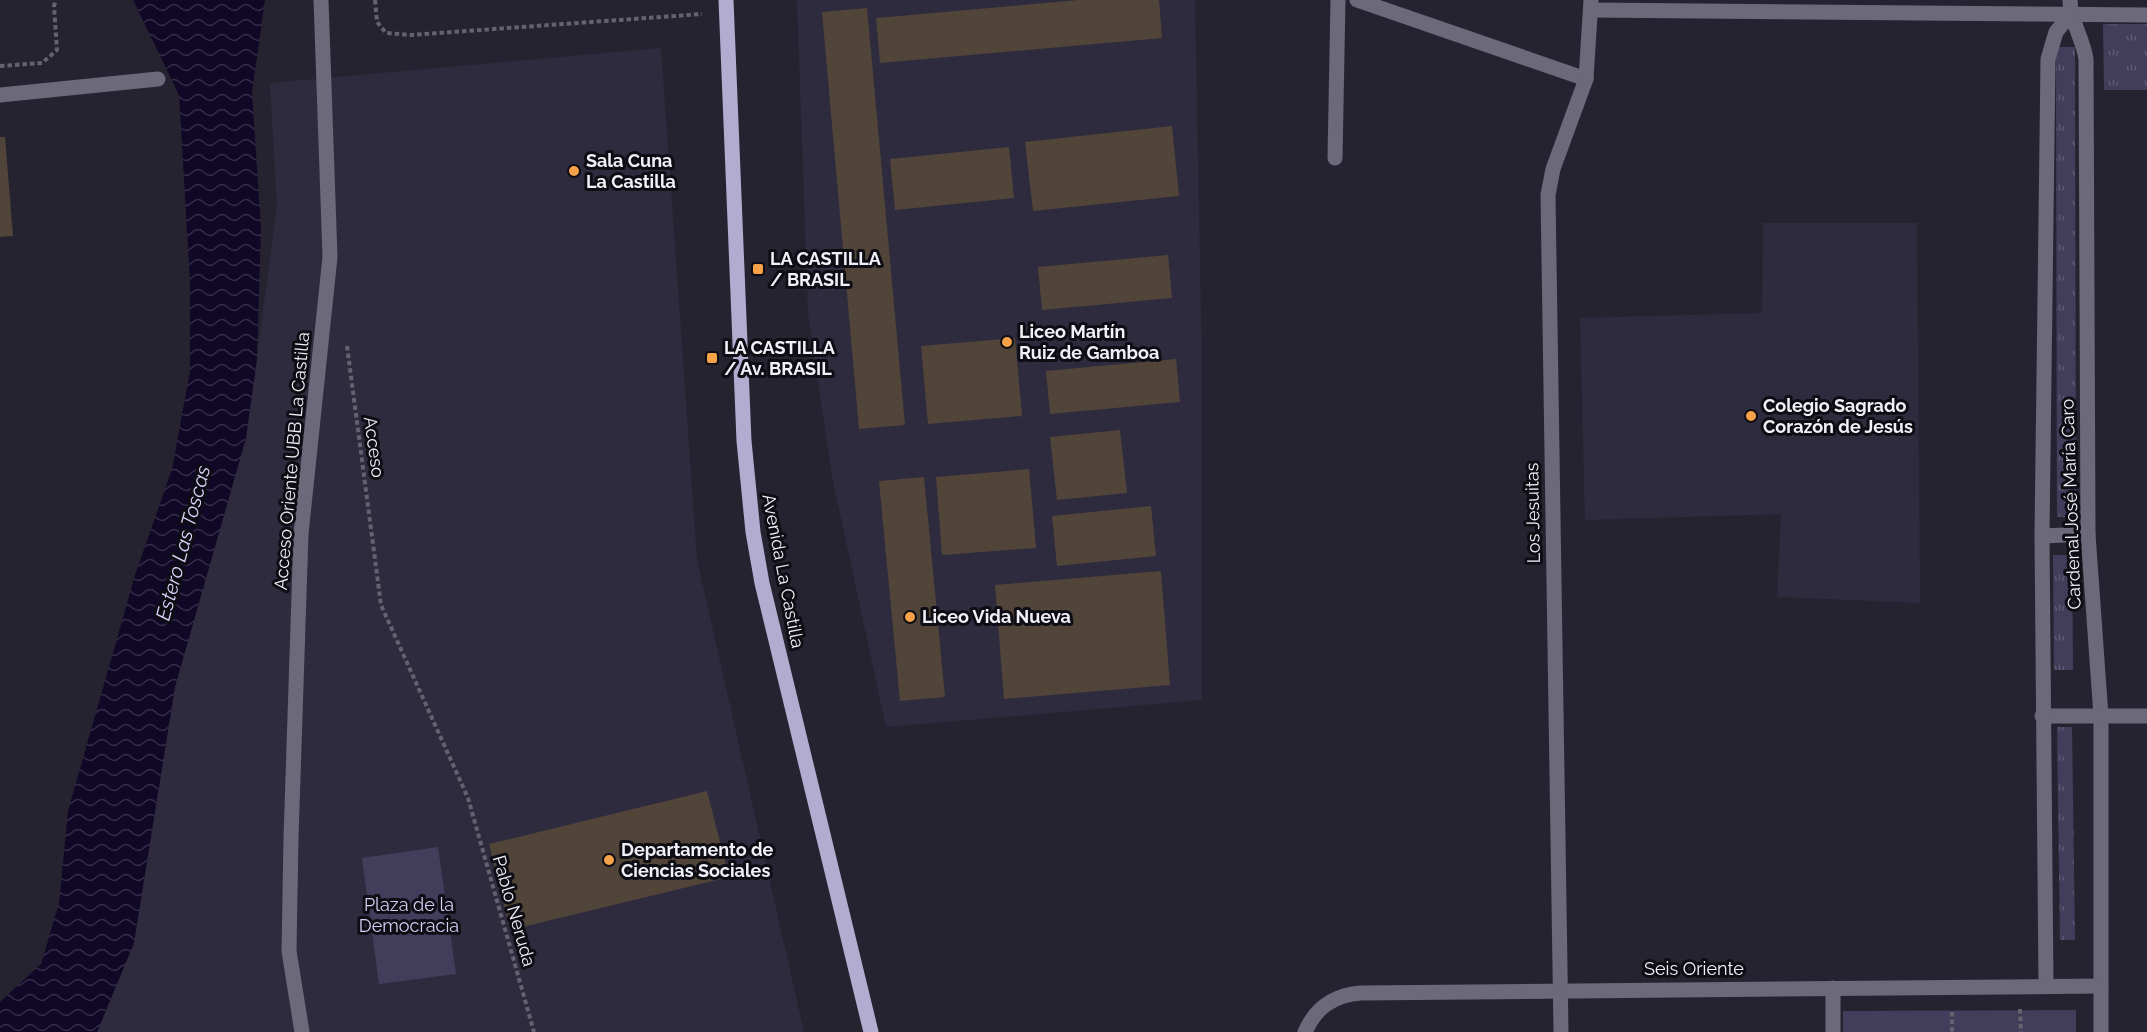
<svg xmlns="http://www.w3.org/2000/svg" width="2147" height="1032" font-family="Raleway,sans-serif">
<style>
.built{fill:#2f2b3f}
.grass{fill:url(#grass-tufts)}
.green{fill:#433d5c}
.water{fill:url(#water-waves)}
.building{fill:#514439}
.lines{fill:none;stroke-linecap:round;stroke-linejoin:round}
.path{stroke:#64626f;stroke-width:4;stroke-dasharray:4.5 3;stroke-linecap:butt}
.minor{stroke:#6b697a;stroke-width:15}
.major{stroke:#b2acd0;stroke-width:15}
.poi-dot{fill:#f7a149;stroke:#0e0d14;stroke-width:2}
.labels{text-anchor:middle;stroke-width:6;stroke-linejoin:round;paint-order:stroke}
.poi-label{font-size:18px;font-weight:bold;fill:#f1f0f9;stroke:#0e0d14;text-anchor:start}
.street-label{font-size:18px;fill:#f1f0f9;stroke:#0e0d14}
.park-label{font-size:18px;fill:#d4cef5;stroke:#0e0d14}
.water-label{font-size:20px;font-style:italic;fill:#dad4fc;stroke:#0e0d14}
</style>
<defs>
<pattern id="grass-tufts" width="24" height="20" patternUnits="userSpaceOnUse" patternTransform="scale(1.5)"><rect width="24" height="20" fill="#433d5c"/><path d="M3 7l-1-3M5 7V3M7 7l1-3M15 17l-1-3M17 17v-4M19 17l1-3" fill="none" stroke="#5f5974"/></pattern>
<pattern id="water-waves" width="16" height="10" patternUnits="userSpaceOnUse" patternTransform="scale(1.5)"><rect width="16" height="10" fill="#110827"/><path d="M0 5q4-4 8 0t8 0" fill="none" stroke="#342c47"/></pattern>
</defs>
<rect width="100%" height="100%" fill="#262331"/>
<g class="built">
<path d="M797,0H1195L1202,371V700L886,727L832,476L808,313Z"/>
<path d="M661,48L697,560L804,1032H97L134,943L175,687L246,438L277,207L270,83Z"/>
<path d="M1763,223H1917L1920,603L1777,597L1781,514L1585,520L1580,318L1762,313Z"/>
</g>
<g class="grass">
<path d="M2103,24H2147V90H2104Z"/>
<path d="M2056,47H2075L2076,517H2057Z"/>
<path d="M2053,555H2072L2073,670H2054Z"/>
<path d="M2057,727H2072L2075,940H2060Z"/>
</g>
<g class="green">
<path d="M438,847L456,974L379,984L362,858Z"/>
<path d="M2076,1010V1032H1843V1011Z"/>
</g>
<path class="water" d="M133,0H265L252,92L261,228L257,359L246,438L175,687L134,943L97,1032H0V1002L41,964L59,903L68,811L135,575L172,469L190,371V282L179,95Z"/>
<g class="building">
<path d="M1079,0H1159L1162,38L880,63L876,18Z"/>
<path d="M867,8L905,425L859,429L822,12Z"/>
<path d="M1172,126L1179,196L1033,211L1025,142Z"/>
<path d="M0,137H5L13,236L0,237Z"/>
<path d="M1009,147L1014,198L895,210L890,159Z"/>
<path d="M1168,255L1172,298L1042,310L1038,267Z"/>
<path d="M1015,338L1022,416L928,424L921,346Z"/>
<path d="M1176,359L1180,402L1050,414L1046,371Z"/>
<path d="M1120,430L1127,493L1057,500L1050,437Z"/>
<path d="M1029,469L1036,548L942,555L936,477Z"/>
<path d="M924,477L945,697L900,701L879,481Z"/>
<path d="M1151,506L1156,556L1057,566L1052,516Z"/>
<path d="M1161,571L1170,685L1004,699L995,585Z"/>
<path d="M707,791L729,877L510,930L489,844Z"/>
</g>
<g class="lines">
<g class="path">
<path d="M375,0L377,22L386,33L411,35L702,14"/>
<path d="M0,66L42,63L57,50L54,6L56,0"/>
<path d="M347,346L381,605L468,798L534,1032"/>
<path d="M2020,1009L2021,1032"/>
<path d="M1952,1012V1032"/>
</g>
<g class="minor">
<path d="M1357,0L1586,79"/>
<path d="M2070,0C2070,21 2083,38 2086,59L2088,534L2101,716V1032"/>
<path d="M1591,10L2147,15"/>
<path d="M0,95L158,79"/>
<path d="M1335,158L1338,0"/>
<path d="M2042,536L2088,534"/>
<path d="M2042,716H2147"/>
<path d="M2046,986L2042,536L2048,59L2056,32L2070,15"/>
<path d="M1833,988V1032"/>
<path d="M302,1032L289,951L291,838L301,534L330,257L321,0"/>
<path d="M1305,1032C1316,1007 1334,995 1361,993L2101,986"/>
<path d="M1561,1032L1548,195L1553,169L1586,79L1591,0"/>
</g>
<path class="major" d="M726,0L744,441L753,532L762,583L871,1032"/>
</g>
<g class="poi-dot">
<circle cx="574" cy="171" r="6"/>
<rect x="752" y="263" width="12" height="12" rx="3"/>
<circle cx="1007" cy="342" r="6"/>
<rect x="706" y="352" width="12" height="12" rx="3"/>
<circle cx="1751" cy="416" r="6"/>
<circle cx="910" cy="617" r="6"/>
<circle cx="609" cy="860" r="6"/>
</g>
<g class="labels">
<g class="poi-label">
<text x="586" y="167">Sala Cuna<tspan x="586" dy="21">La Castilla</tspan></text>
<text x="770" y="265">LA CASTILLA<tspan x="770" dy="21">/ BRASIL</tspan></text>
<text x="1019" y="338">Liceo Martín<tspan x="1019" dy="21">Ruiz de Gamboa</tspan></text>
<text x="724" y="354">LA CASTILLA<tspan x="724" dy="21">/ Av. BRASIL</tspan></text>
<text x="1763" y="412">Colegio Sagrado<tspan x="1763" dy="21">Corazón de Jesús</tspan></text>
<text x="922" y="623">Liceo Vida Nueva</text>
<text x="621" y="856">Departamento de<tspan x="621" dy="21">Ciencias Sociales</tspan></text>
</g>
<g class="street-label">
<text transform="translate(374 447) rotate(82)" y="6">Acceso</text>
<text transform="translate(292 461) rotate(-85)" y="6">Acceso Oriente UBB La Castilla</text>
<text transform="translate(2071 504) rotate(-92)" y="6">Cardenal José María Caro</text>
<text transform="translate(1533 513) rotate(-91)" y="6">Los Jesuitas</text>
<text transform="translate(783 571) rotate(79)" y="6">Avenida La Castilla</text>
<text transform="translate(514 911) rotate(74)" y="6">Pablo Neruda</text>
<text x="1694" y="975">Seis Oriente</text>
</g>
<g class="park-label">
<text x="409" y="911">Plaza de la<tspan x="409" dy="21">Democracia</tspan></text>
</g>
<g class="water-label">
<text transform="translate(183 543) rotate(-75)" y="7">Estero Las Toscas</text>
</g>
</g>
</svg>
